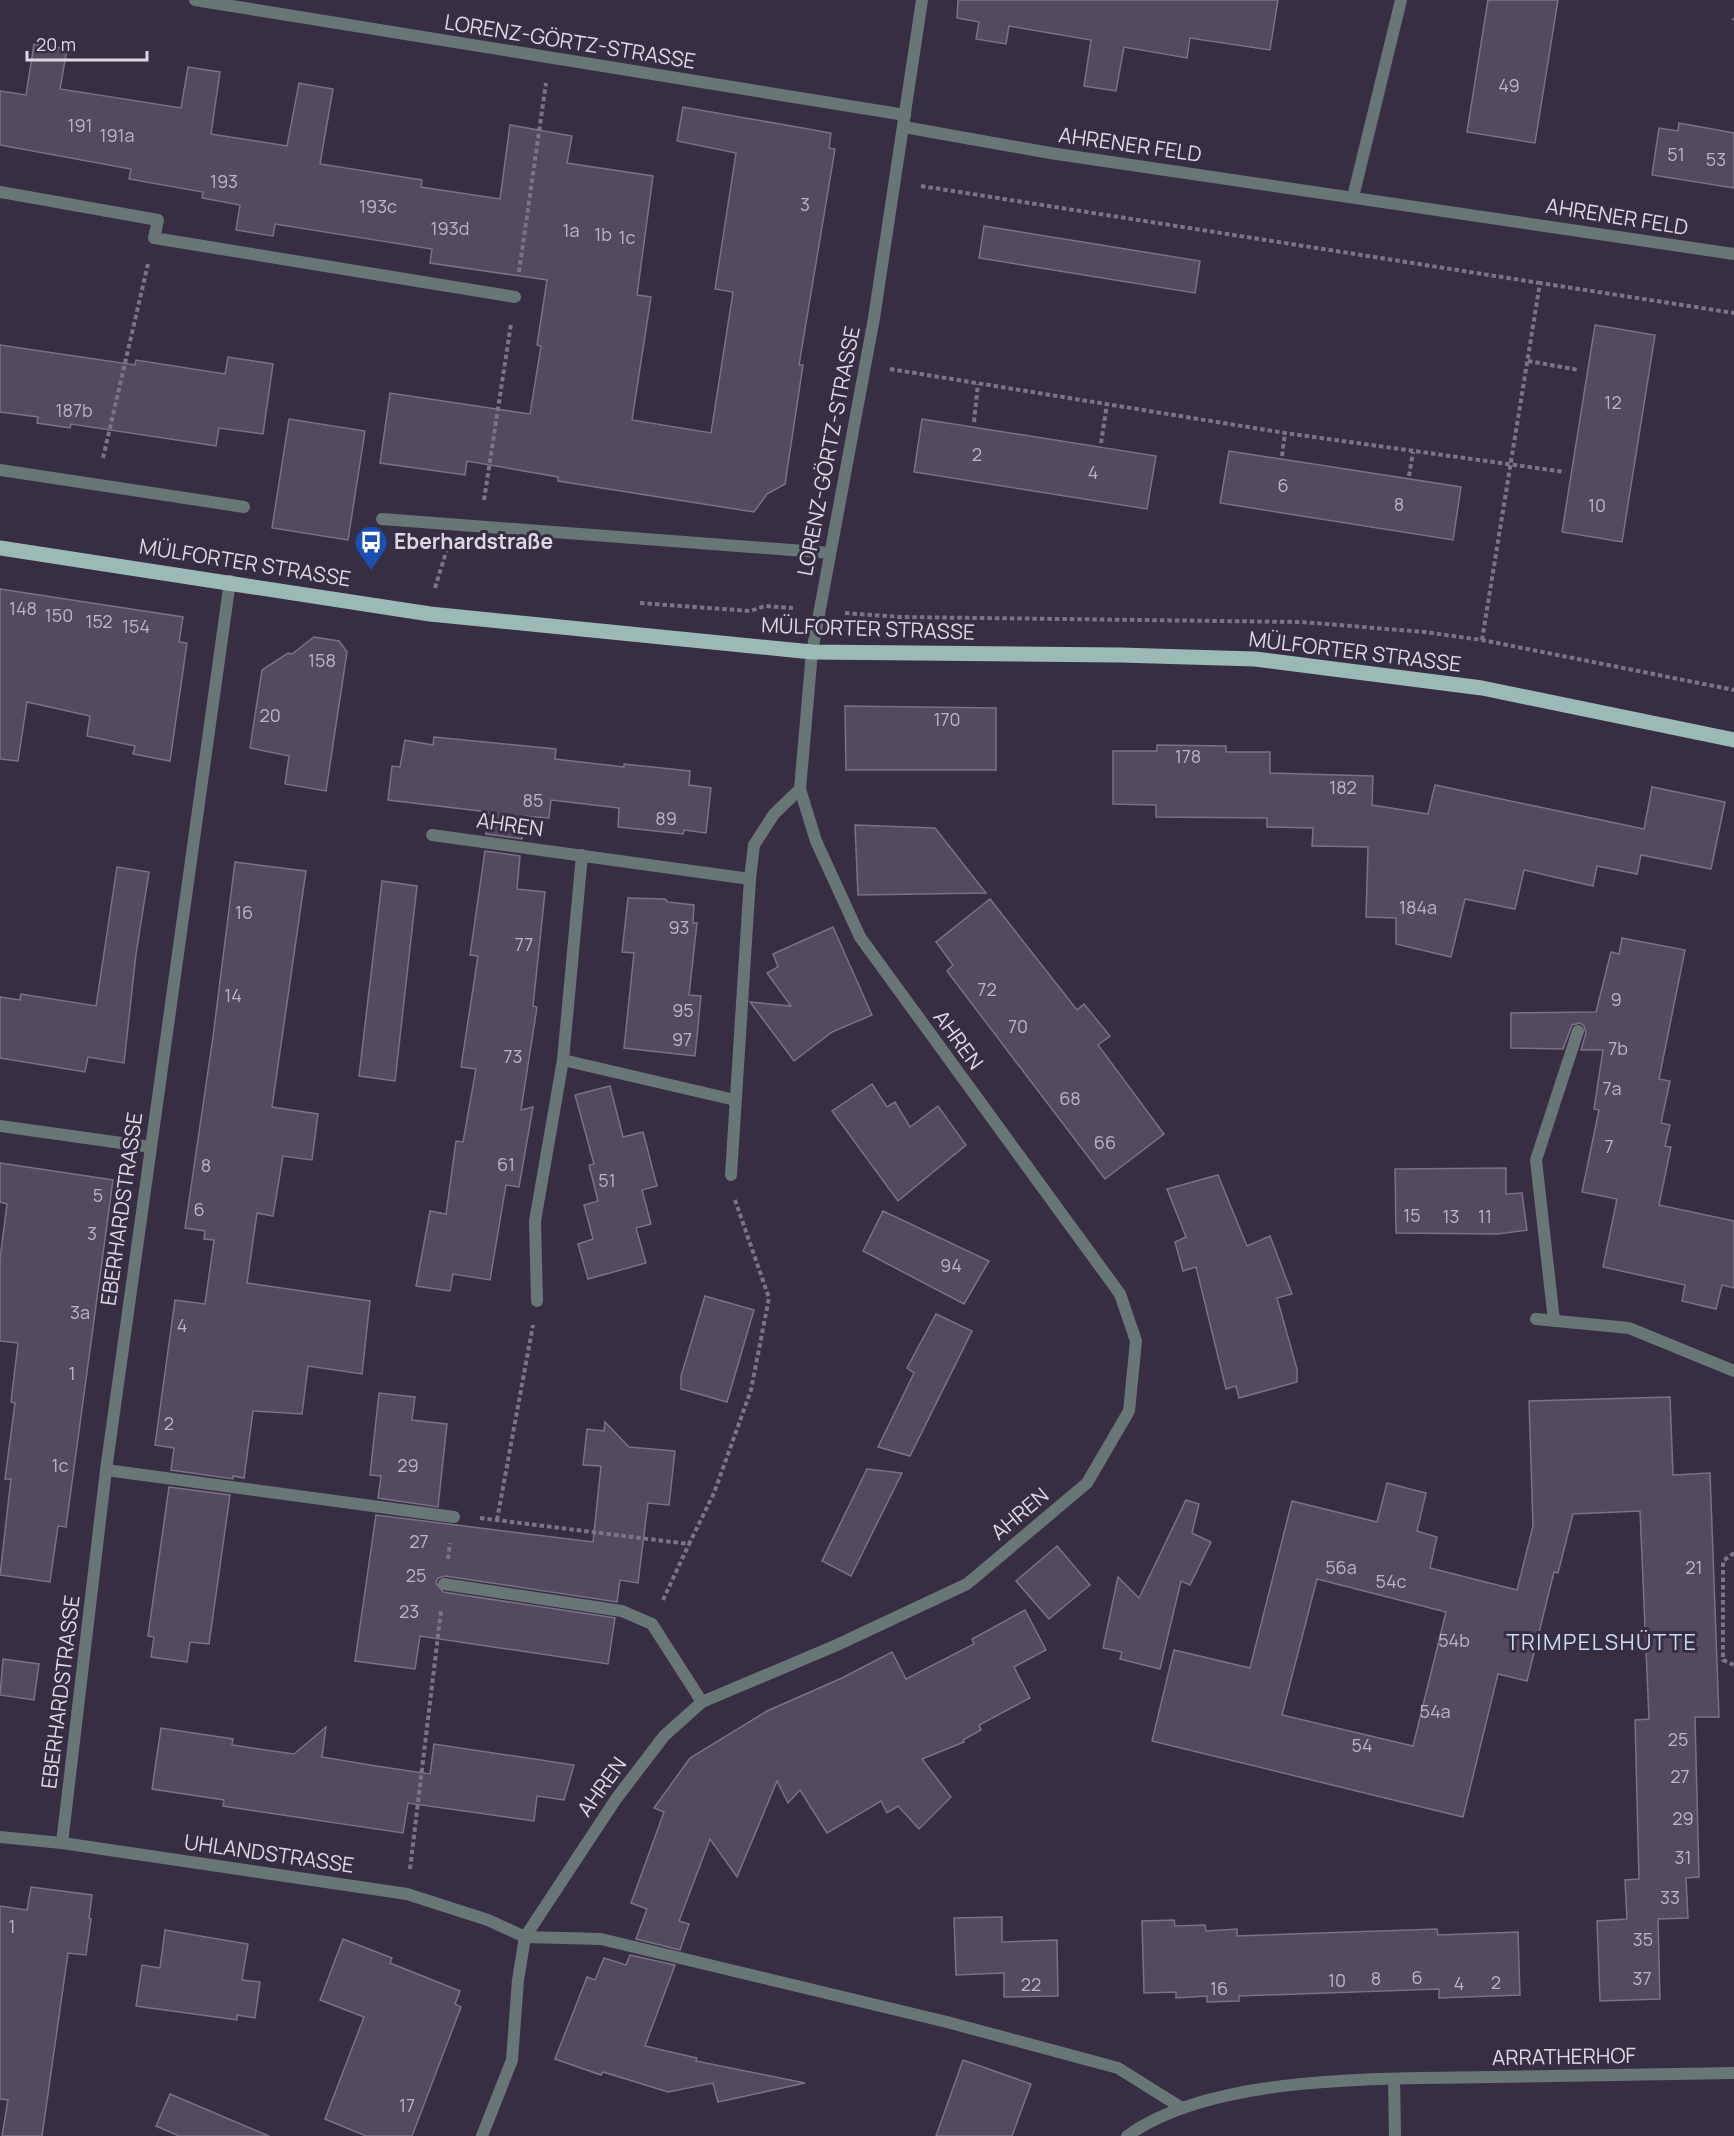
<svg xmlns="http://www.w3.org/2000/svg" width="1734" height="2136" font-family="Manrope,sans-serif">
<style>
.building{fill:#544a60;stroke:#7b7088;stroke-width:1.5;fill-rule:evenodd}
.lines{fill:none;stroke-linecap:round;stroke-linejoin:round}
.path{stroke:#7c7385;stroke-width:4;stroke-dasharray:4.5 3;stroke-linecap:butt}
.service{stroke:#687675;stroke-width:12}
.minor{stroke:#687675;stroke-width:12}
.primary{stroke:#9bb9b5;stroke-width:15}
.labels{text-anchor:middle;stroke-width:6;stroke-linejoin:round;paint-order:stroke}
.number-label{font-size:18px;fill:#bcb4c4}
.street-label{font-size:21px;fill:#ded8e5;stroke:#382e43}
.poi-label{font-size:21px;font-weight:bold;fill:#ded8e5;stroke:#382e43;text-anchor:start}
.neighbourhood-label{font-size:22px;letter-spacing:1.5px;fill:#cadbf5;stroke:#382e43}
</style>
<rect width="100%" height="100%" fill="#382e43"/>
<g class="building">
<path d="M958,0H1278L1270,50L1190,38L1187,58L1124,47L1116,91L1084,86L1091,40L1009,26L1006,44L976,39L979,22L957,18Z"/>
<path d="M1488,0H1558L1535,143L1467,132Z"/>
<path d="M34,44L67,49L60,89L181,108L188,67L220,72L211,134L287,146L299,83L333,89L320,164L422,180L421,187L500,199L510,125L572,136L567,163L653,176L637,295L651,297L632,420L711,433L733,292L715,289L736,153L677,141L683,107L831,133L829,148L835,149L799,365H803L785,484L767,494L754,512L558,481V477L467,461L465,475L380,463L390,393L530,414L541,346L537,345L547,280L430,263L432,249L275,224L273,236L236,230L240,205L202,198L203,192L129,179L131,169L0,145V91L26,95Z"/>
<path d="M1679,123L1734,133V188L1652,175L1659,128L1678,131Z"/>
<path d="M984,226L1200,261L1195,293L979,258Z"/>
<path d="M1595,325L1655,335L1622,542L1562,532Z"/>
<path d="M0,345L135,365L136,360L225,374L228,357L273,364L263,434L219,428L216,446L71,424L70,428L37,423L38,417L0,412Z"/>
<path d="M289,419L365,431L348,540L272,528Z"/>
<path d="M922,419L1156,456L1147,509L914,472Z"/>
<path d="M1229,451L1461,487L1453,540L1220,503Z"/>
<path d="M0,589L183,617L179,642L187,643L170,761L133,754L135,746L87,736L90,716L27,702L18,761L0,759Z"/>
<path d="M314,637L339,641L347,652L326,791L285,784L289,756L250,748L262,670L288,653L292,654Z"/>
<path d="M845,706L996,708V770H846Z"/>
<path d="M434,737L556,749L555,759L624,767V764L690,771L689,785L711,788L706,833L684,830L683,834L618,827L619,808L551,800L549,818L524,816L522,839L486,834L488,812L388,800L392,766L400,767L405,740L433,745Z"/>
<path d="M1157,745L1226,746V752H1270V773L1373,776L1372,805L1428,814L1435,785L1644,829L1652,787L1725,802L1711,869L1641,855L1637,874L1597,866L1593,886L1524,870L1515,909L1465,899L1451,957L1396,944V918L1366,917L1368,847L1312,846L1313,828L1267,827V818L1156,817V805L1113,804V751H1157Z"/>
<path d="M855,825L935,828L986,893L858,895Z"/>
<path d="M485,851L520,856L517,889L545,892L533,1006L537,1007L521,1110L533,1107L519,1187L506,1185L490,1280L453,1274L450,1291L416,1286L430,1211L446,1214L456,1141L463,1142L476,1069L461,1067L478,956L470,955Z"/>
<path d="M235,862L306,871L272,1107L318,1114L312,1160L283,1156L273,1216L257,1213L247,1283L370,1301L362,1374L308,1366L302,1414L253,1411L244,1478L233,1476V1479L171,1470L174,1448L155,1445L175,1300L205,1304L214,1240L204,1239L205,1231L185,1228L213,1037Z"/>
<path d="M117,867L149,872L136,954L124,1063L88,1057L85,1072L0,1058V997L20,1000L21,994L96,1006Z"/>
<path d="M382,881L417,886L395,1081L359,1076Z"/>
<path d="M628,898L665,899L668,902L694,905L693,923H697L689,995L701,996L695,1056L624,1048L634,953L622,952Z"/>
<path d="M990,899L1077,1010L1084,1004L1110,1036L1098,1045L1164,1134L1105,1179L947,971L953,965L936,942Z"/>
<path d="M833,927L872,1015L832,1032L794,1061L750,1002L791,1006L767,973L778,967L773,954Z"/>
<path d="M1622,938L1685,950L1659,1079L1670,1081L1661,1123L1670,1125L1665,1146L1671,1147L1659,1205L1734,1221V1288L1722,1285L1716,1309L1682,1301L1685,1285L1603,1267L1617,1199L1582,1192L1599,1110L1594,1109L1603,1050H1581L1586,1033L1584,1026L1580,1023L1572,1025L1563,1049L1511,1048V1013L1596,1012L1611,952L1619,954Z"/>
<path d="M872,1084L887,1107L895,1102L910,1127L938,1106L966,1145L898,1201L832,1111Z"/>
<path d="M610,1086L623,1137L643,1132L657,1186L642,1190L651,1224L636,1228L646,1263L588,1279L578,1244L593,1239L584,1205L598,1201L589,1165L594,1164L575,1095Z"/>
<path d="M0,1163L113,1180L66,1527L58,1526L50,1582L0,1575L11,1479H5L15,1403L11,1402L18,1343L0,1341V1259L7,1204L0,1202Z"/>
<path d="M1506,1168V1194L1522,1193L1527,1230L1498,1234L1396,1233L1395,1169Z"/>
<path d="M1218,1175L1247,1246L1270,1236L1292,1294L1277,1298L1297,1369V1382L1239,1398L1236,1386L1226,1389L1196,1267L1183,1271L1175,1242L1186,1237L1167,1189Z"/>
<path d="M883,1211L989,1261L964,1304L863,1251Z"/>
<path d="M705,1296L754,1310L727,1402L681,1389V1376Z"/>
<path d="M936,1314L972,1331L910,1456L878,1447L914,1373L907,1368Z"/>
<path d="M379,1393L415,1397L412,1420L447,1424L438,1507L378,1498L381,1476L370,1475Z"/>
<path d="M1670,1397L1673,1475L1710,1473L1719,1717H1695L1699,1877L1686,1878L1688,1918L1658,1919L1660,1999L1600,2001L1597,1921L1627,1919L1625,1880L1639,1879L1635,1720L1649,1719L1640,1511L1573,1514L1558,1573L1554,1572L1527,1681L1498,1674L1463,1817L1152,1741L1174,1650L1250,1668L1292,1501L1377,1522L1387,1483L1426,1493L1417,1531L1437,1537L1430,1568L1517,1590L1533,1526L1529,1401ZM1317,1579L1446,1612L1413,1746L1282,1715Z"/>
<path d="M605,1422L629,1447L675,1451L669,1505L648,1503L638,1583L620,1580L617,1602L445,1576L438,1578L436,1583L443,1592L615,1618L608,1664L420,1636L415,1669L355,1661L376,1515L593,1542L601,1466L583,1465L587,1429L604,1431Z"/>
<path d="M867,1469L902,1473L851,1576L822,1561Z"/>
<path d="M169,1487L230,1495L209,1644L190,1642L187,1662L151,1657L154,1637L148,1636Z"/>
<path d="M1186,1500L1199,1504L1192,1533L1211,1542L1190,1585L1181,1581L1160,1669L1120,1659L1122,1652L1103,1648L1118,1577L1139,1598Z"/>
<path d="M1057,1546L1090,1585L1049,1619L1016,1581Z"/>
<path d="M1025,1610L1046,1650L1014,1667L1030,1698L979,1725L981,1730L963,1740L964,1742L922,1759L951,1797L919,1829L898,1806L887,1813L881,1801L827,1833L800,1790L788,1803L777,1781L737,1877L710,1839L679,1921L689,1924L680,1950L636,1939L647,1909L631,1903L664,1812L654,1808L690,1758L767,1711L842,1678L892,1652L906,1679L974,1644L972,1639Z"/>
<path d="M3,1659L39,1664L34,1700L0,1695Z"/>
<path d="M326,1727L322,1757L376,1766L430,1774L434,1744L574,1765L564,1800L537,1796L534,1821L408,1803L403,1833L223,1806L224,1800L152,1789L161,1728L233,1739L232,1745L294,1754Z"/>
<path d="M31,1887L92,1895L89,1918L91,1919L86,1955L68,1953L42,2136H2L8,2100L0,2099V1906L27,1910Z"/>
<path d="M1002,1917V1942L1057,1940L1058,1996L1004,1997V1973L956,1975L954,1918Z"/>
<path d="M1174,1920L1175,1926L1205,1925L1206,1931L1237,1929V1936L1437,1929L1438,1935L1518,1932L1520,1995L1439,1998V1989L1239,1996V2001L1207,2002V1996L1176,1998V1992L1144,1993L1142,1921Z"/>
<path d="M165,1930L248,1944L242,1980L260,1982L255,2018L237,2015V2020L136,2006L142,1965L160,1968Z"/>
<path d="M343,1939L392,1958L390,1963L460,1991L455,2004L461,2007L412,2136H366L325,2119L364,2017L320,2000Z"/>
<path d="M630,1955L675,1965L645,2046L697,2058L696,2061L805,2083L718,2102L713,2083L668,2092L603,2072L601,2075L555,2059L587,1977L595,1980L604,1958L626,1965Z"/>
<path d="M963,2060L1031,2084L1012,2136H936Z"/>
<path d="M170,2094L269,2136H179L156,2126Z"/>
</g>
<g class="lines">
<g class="path">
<path d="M1733,18L1734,19"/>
<path d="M921,186L1540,283"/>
<path d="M519,272L546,83"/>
<path d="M1528,361L1579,370"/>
<path d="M890,369L1285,433L1565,472"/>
<path d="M974,422L978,384"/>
<path d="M1101,443L1107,404"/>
<path d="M1282,456L1285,433"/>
<path d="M103,458L148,264"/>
<path d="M1409,476L1413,452"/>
<path d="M484,500L511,324"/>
<path d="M435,588L447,549"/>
<path d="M640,603L750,611L765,606L793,608"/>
<path d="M845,613L899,617L1302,622L1424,632L1482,640L1734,690"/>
<path d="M1482,640L1540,283L1734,313"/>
<path d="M480,1518L689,1544L714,1493L751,1390L769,1298L735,1200"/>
<path d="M497,1520L533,1325"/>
<path d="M1734,1553L1723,1561V1660L1734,1665"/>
<path d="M448,1559L450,1543"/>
<path d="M663,1600L689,1544"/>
<path d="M410,1869L441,1611"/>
</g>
<g class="service">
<path d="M382,519L830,553"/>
<path d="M563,1060L735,1100"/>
<path d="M731,1175L750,879"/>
<path d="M537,1301L535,1221L563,1060L582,855"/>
<path d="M1554,1321L1536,1160L1578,1031"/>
<path d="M106,1470L454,1517"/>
<path d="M444,1584L622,1611L652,1624L702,1702"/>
<path d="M525,1937L601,1939L947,2022L1118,2068L1182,2108"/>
</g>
<g class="minor">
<path d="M195,0L905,115"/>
<path d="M904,127L1050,153L1734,254"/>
<path d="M0,192L158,220L154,238L515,297"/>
<path d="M1353,197L1401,0"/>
<path d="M0,470L244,507"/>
<path d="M432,835L750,879L754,845L774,814L800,789"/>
<path d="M0,1126L150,1147"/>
<path d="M1536,1319L1629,1328L1734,1371"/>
<path d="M0,1837L62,1843L407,1894L488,1920L525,1937"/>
<path d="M62,1843L106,1470L230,581"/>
<path d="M1394,2079L1395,2136"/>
<path d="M482,2136L512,2060L518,1980L525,1937L616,1799L664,1736L702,1702L837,1645L967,1584L1087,1483L1129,1411L1136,1341L1120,1294L860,937L816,841L800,789L812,652L874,318L922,0"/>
<path d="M1127,2136C1214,2073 1389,2079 1494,2077C1574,2076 1654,2075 1734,2073"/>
</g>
<path class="primary" d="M0,548L430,614L812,652L1120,655L1255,659L1482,688L1734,740"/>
</g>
<defs>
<symbol id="bus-pin" viewBox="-11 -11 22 30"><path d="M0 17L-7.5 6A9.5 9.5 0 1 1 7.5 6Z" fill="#1a4fb4" stroke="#382e43"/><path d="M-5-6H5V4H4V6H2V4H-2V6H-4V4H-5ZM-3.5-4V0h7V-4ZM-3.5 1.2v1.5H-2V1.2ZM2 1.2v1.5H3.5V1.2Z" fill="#fff"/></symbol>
</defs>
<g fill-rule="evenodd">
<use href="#bus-pin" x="352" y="523" width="38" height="52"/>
</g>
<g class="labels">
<g class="number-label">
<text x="1509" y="92">49</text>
<text x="80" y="132">191</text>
<text x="117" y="142">191a</text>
<text x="1676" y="161">51</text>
<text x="1716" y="166">53</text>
<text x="224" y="188">193</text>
<text x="805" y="211">3</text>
<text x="378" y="213">193c</text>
<text x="450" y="235">193d</text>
<text x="571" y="237">1a</text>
<text x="603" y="241">1b</text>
<text x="627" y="244">1c</text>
<text x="1613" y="409">12</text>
<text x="74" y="417">187b</text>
<text x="977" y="461">2</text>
<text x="1093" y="479">4</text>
<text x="1283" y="492">6</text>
<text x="1399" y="511">8</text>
<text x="1597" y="512">10</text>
<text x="23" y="615">148</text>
<text x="59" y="622">150</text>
<text x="99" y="628">152</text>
<text x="136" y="633">154</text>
<text x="322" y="667">158</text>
<text x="270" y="722">20</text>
<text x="947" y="726">170</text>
<text x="1188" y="763">178</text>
<text x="1343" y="794">182</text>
<text x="533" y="807">85</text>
<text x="666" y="825">89</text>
<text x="1418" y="914">184a</text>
<text x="244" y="919">16</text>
<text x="679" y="934">93</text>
<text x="524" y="951">77</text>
<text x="987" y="996">72</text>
<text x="233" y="1002">14</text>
<text x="1616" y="1006">9</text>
<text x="683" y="1017">95</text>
<text x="1018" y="1033">70</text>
<text x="682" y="1046">97</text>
<text x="1618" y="1055">7b</text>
<text x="513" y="1063">73</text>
<text x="1612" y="1095">7a</text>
<text x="1070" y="1105">68</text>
<text x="1105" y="1149">66</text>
<text x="1609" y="1153">7</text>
<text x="506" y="1171">61</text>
<text x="206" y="1172">8</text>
<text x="607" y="1187">51</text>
<text x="98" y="1202">5</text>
<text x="199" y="1216">6</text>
<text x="1412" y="1222">15</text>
<text x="1451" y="1223">13</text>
<text x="1485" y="1223">11</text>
<text x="92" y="1240">3</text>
<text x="951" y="1272">94</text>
<text x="80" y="1319">3a</text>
<text x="182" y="1332">4</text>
<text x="72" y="1380">1</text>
<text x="169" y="1430">2</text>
<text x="60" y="1472">1c</text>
<text x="408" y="1472">29</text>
<text x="419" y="1548">27</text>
<text x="1341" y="1574">56a</text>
<text x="1694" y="1574">21</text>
<text x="416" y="1582">25</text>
<text x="1391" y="1588">54c</text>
<text x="409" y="1618">23</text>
<text x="1454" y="1647">54b</text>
<text x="1435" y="1718">54a</text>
<text x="1678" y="1746">25</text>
<text x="1362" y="1752">54</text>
<text x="1680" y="1783">27</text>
<text x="1683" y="1825">29</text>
<text x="1683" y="1864">31</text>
<text x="1670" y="1904">33</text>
<text x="12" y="1933">1</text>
<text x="1643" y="1946">35</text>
<text x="1417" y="1984">6</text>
<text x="1376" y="1985">8</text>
<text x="1642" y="1985">37</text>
<text x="1337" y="1987">10</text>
<text x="1496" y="1989">2</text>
<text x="1459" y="1990">4</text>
<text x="1031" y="1991">22</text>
<text x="1219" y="1995">16</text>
<text x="407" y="2112">17</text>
</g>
<g class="street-label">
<text transform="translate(570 42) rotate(9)" y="7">LORENZ-GÖRTZ-STRASSE</text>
<text transform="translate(1130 145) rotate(8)" y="7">AHRENER FELD</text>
<text transform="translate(1617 217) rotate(9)" y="7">AHRENER FELD</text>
<text transform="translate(829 451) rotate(-79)" y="7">LORENZ-GÖRTZ-STRASSE</text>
<text transform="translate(245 563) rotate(9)" y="7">MÜLFORTER STRASSE</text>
<text transform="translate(868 629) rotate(2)" y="7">MÜLFORTER STRASSE</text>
<text transform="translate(1355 652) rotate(7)" y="7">MÜLFORTER STRASSE</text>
<text transform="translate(510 825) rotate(8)" y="7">AHREN</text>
<text transform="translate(958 1040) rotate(54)" y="7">AHREN</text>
<text transform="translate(122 1209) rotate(-82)" y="7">EBERHARDSTRASSE</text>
<text transform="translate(1020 1514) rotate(-40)" y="7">AHREN</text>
<text transform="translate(61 1692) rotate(-83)" y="7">EBERHARDSTRASSE</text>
<text transform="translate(602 1787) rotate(-54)" y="7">AHREN</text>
<text transform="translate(269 1854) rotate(8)" y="7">UHLANDSTRASSE</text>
<text transform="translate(1564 2057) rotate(-1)" y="7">ARRATHERHOF</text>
</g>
<g class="poi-label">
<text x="394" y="549">Eberhardstraße</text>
</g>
<g class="neighbourhood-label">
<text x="1602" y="1650">TRIMPELSHÜTTE</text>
</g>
</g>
<path d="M27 51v9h120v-9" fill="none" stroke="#ded8e5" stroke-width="3"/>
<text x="36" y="51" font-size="18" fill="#ded8e5" stroke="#382e43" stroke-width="4.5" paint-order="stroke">20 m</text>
</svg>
